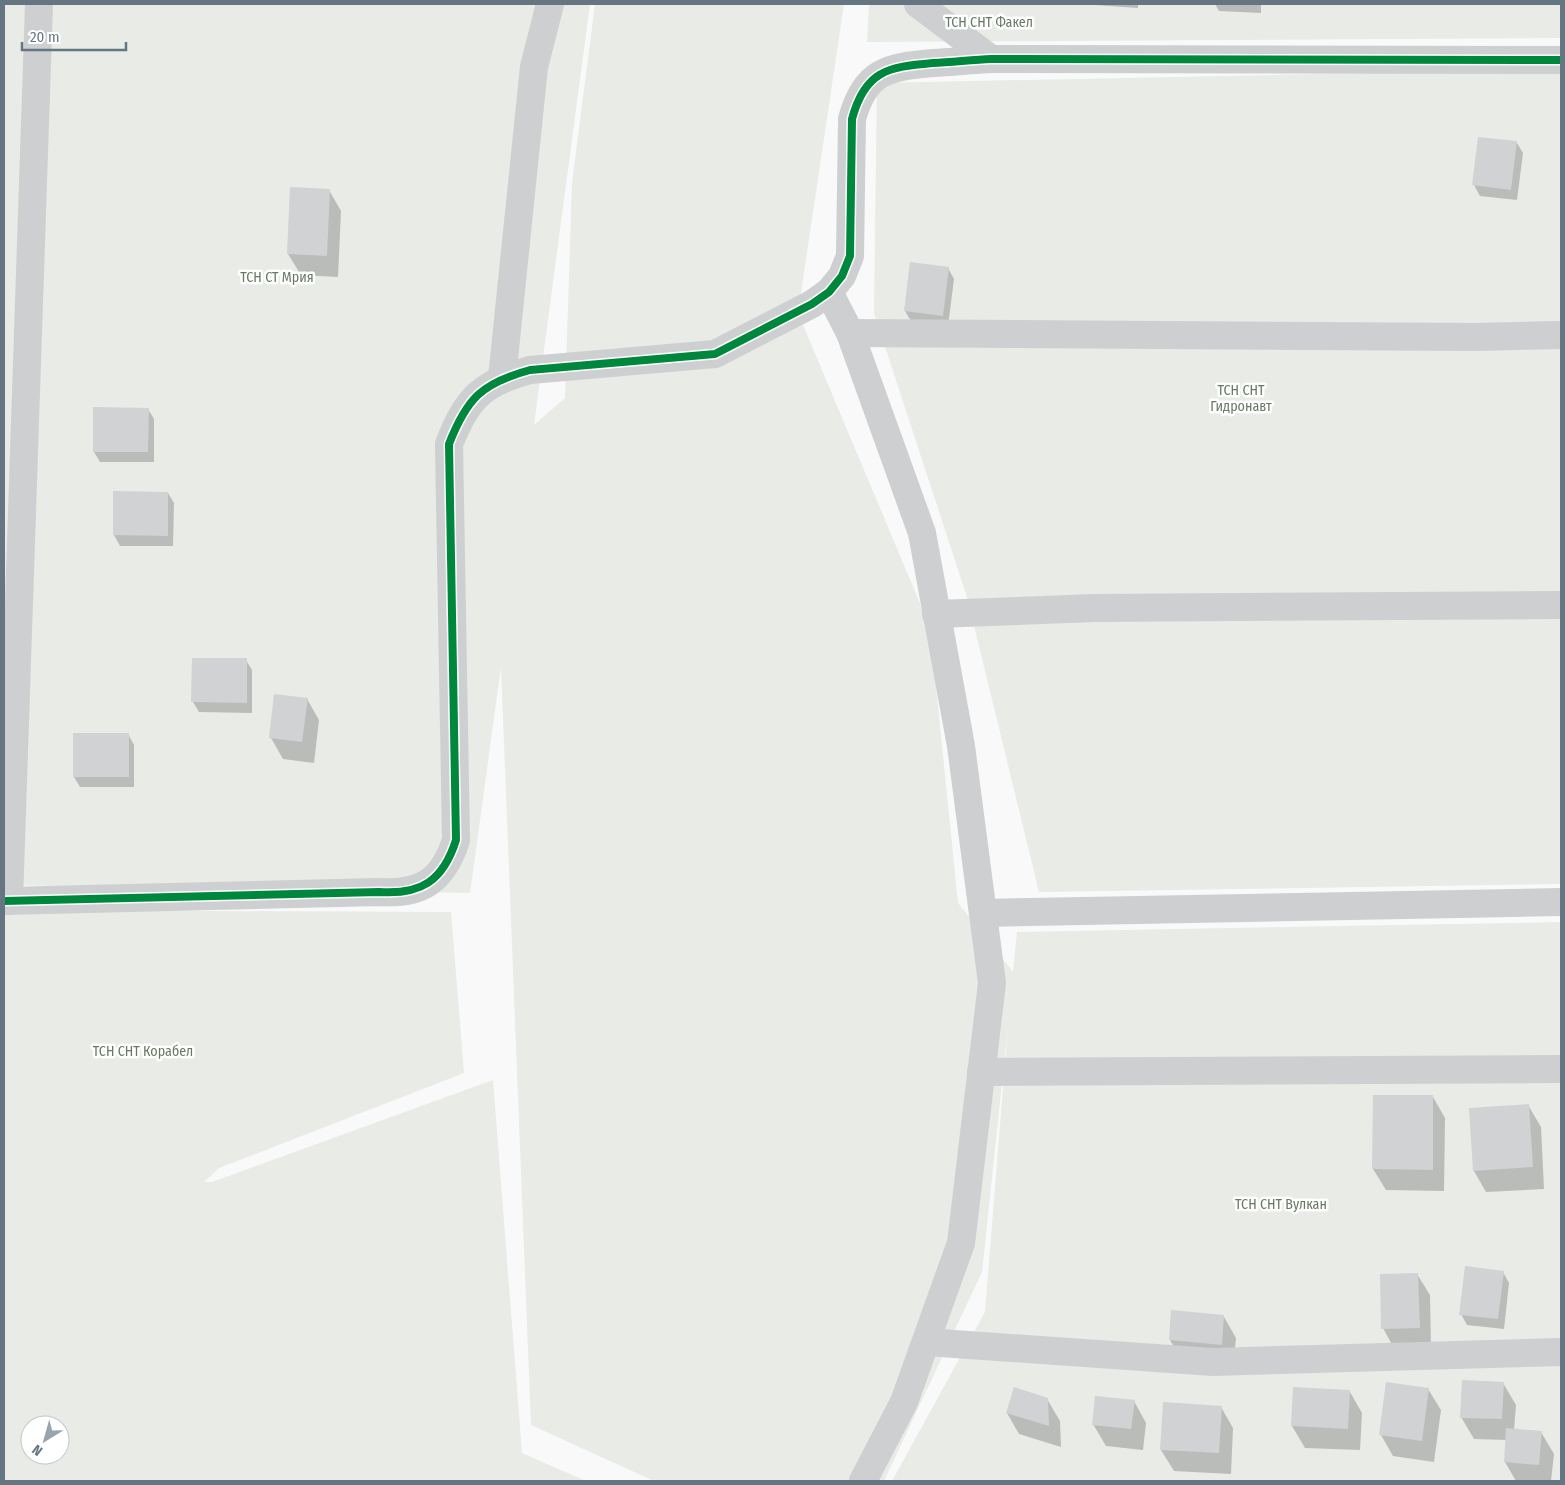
<svg xmlns="http://www.w3.org/2000/svg" width="1565" height="1485" font-family="'Fira Sans Condensed',sans-serif">
<style>
.green{fill:#e8ebe6;fill-rule:evenodd}
.shadow{fill:#0003}
.building{fill:#d0d2d3}
.lines{fill:none;stroke-linecap:round;stroke-linejoin:round}
.minor{stroke:#cecfd0;stroke-width:28}
.cycleway-casing{stroke:#fff;stroke-width:11}
.cycleway{stroke:#00873e;stroke-width:8}
.labels{text-anchor:middle;stroke-width:5;stroke-linejoin:round;paint-order:stroke}
.park-label{font-size:14px;fill:#687a64;stroke:#fff}
</style>
<rect width="100%" height="100%" fill="#f9f9f9"/>
<g class="green">
<path d="M4,4H590L534,425L565,398L572,183L595,4H844L798,313L930,627L958,903L1013,972L1017,932L1561,922V1481H892L985,1312L1008,1026L982,1272L884,1481H654L531,1425L501,667L470,893L4,885Z"/>
<path d="M869,4H1561V38L867,42Z"/>
<path d="M1561,69V884L1039,892L967,597L874,313L877,83Z"/>
<path d="M4,910L451,912L464,1073L219,1168L204,1182H212L493,1080L522,1453L586,1481H4ZM30,1425H60V1455H30Z"/>
</g>
<g class="shadow">
<path d="M1080,4H1138V8Z"/>
<path d="M1215,4H1261V13L1219,11Z"/>
<path d="M1517,143L1523,153L1517,200L1480,196L1474,185Z"/>
<path d="M329,190L341,211L338,277L301,275L288,254Z"/>
<path d="M948,268L954,279L948,326L911,321L905,311Z"/>
<path d="M148,409L154,419V462H100L94,452Z"/>
<path d="M114,492L168,493L174,503L173,546H120L114,535Z"/>
<path d="M246,660L252,670V713L199,712L193,702Z"/>
<path d="M307,699L319,720L314,763L283,759L271,738Z"/>
<path d="M128,734L134,745V787H80L74,777Z"/>
<path d="M1433,1097L1445,1118L1444,1191L1386,1190L1373,1169Z"/>
<path d="M1528,1105L1541,1127L1544,1189L1486,1192L1474,1171Z"/>
<path d="M1503,1272L1509,1283L1504,1329L1467,1325L1461,1314Z"/>
<path d="M1417,1274L1430,1295L1431,1349L1395,1350L1383,1328Z"/>
<path d="M1224,1317L1236,1338L1233,1366L1182,1361L1170,1340Z"/>
<path d="M1503,1383L1516,1405L1514,1430L1541,1432L1554,1454L1551,1481H1516L1505,1462L1507,1440L1474,1439L1461,1417Z"/>
<path d="M1294,1388L1350,1392L1362,1413L1360,1450L1305,1448L1292,1426Z"/>
<path d="M1428,1389L1441,1410L1434,1462L1393,1456L1381,1435Z"/>
<path d="M1047,1399L1060,1421L1061,1447L1019,1434L1007,1413Z"/>
<path d="M1134,1401L1146,1423L1143,1450L1106,1446L1093,1424Z"/>
<path d="M1221,1407L1233,1428L1231,1474L1174,1471L1161,1450Z"/>
</g>
<g class="building">
<path d="M1478,137L1517,141L1511,190L1472,185Z"/>
<path d="M290,187L330,189L327,256L287,254Z"/>
<path d="M910,262L949,267L943,316L904,311Z"/>
<path d="M93,407L149,408L148,452H93Z"/>
<path d="M113,491L168,492V536L113,535Z"/>
<path d="M192,658H247V703L191,702Z"/>
<path d="M274,694L308,698L302,742L269,738Z"/>
<rect x="73" y="733" width="56" height="44"/>
<path d="M1373,1095H1433V1170L1372,1169Z"/>
<path d="M1529,1104L1533,1167L1473,1171L1469,1108Z"/>
<path d="M1465,1266L1504,1271L1498,1319L1459,1315Z"/>
<path d="M1418,1273L1420,1328L1381,1329L1380,1274Z"/>
<path d="M1171,1310L1224,1315L1222,1345L1169,1340Z"/>
<path d="M1462,1380L1504,1382L1502,1419L1460,1418Z"/>
<path d="M1386,1382L1429,1388L1422,1441L1379,1435Z"/>
<path d="M1014,1387L1048,1398L1049,1426L1006,1413Z"/>
<path d="M1293,1387L1350,1390L1348,1429L1291,1426Z"/>
<path d="M1095,1396L1135,1400L1131,1429L1092,1425Z"/>
<path d="M1163,1402L1222,1406L1219,1453L1160,1450Z"/>
<path d="M1506,1428L1542,1431L1539,1465L1504,1462Z"/>
</g>
<g class="lines">
<g class="minor">
<path d="M918,4L991,59"/>
<path d="M829,292L850,333L922,533L961,746L992,983L961,1243L904,1402L863,1481"/>
<path d="M850,333L1475,337L1561,335"/>
<path d="M502,378L534,67L550,4"/>
<path d="M936,614L1095,608L1561,605"/>
<path d="M4,901L379,892C421,895 443,881 456,840L449,444C467,398 482,383 530,370L715,354L812,304L829,292L842,276L850,256L852,119C865,71 887,67 933,63C952,62 972,60 991,59L1561,60"/>
<path d="M9,901L39,4"/>
<path d="M983,913L1561,902"/>
<path d="M981,1072L1561,1069"/>
<path d="M926,1342L1213,1362L1561,1352"/>
</g>
<defs>
<path id="cycleway" d="M4,901L379,892C421,895 443,881 456,840L449,444C467,398 482,383 530,370L715,354L812,304L829,292L842,276L850,256L852,119C865,71 887,67 933,63C952,62 972,60 991,59L1561,60"/>
</defs>
<use href="#cycleway" class="cycleway-casing"/>
<use href="#cycleway" class="cycleway"/>
</g>
<g class="labels">
<g class="park-label">
<text x="989" y="27">ТСН СНТ Факел</text>
<text x="277" y="282">ТСН СТ Мрия</text>
<text x="1241" y="395">ТСН СНТ<tspan x="1241" dy="16">Гидронавт</tspan></text>
<text x="143" y="1056">ТСН СНТ Корабел</text>
<text x="1281" y="1209">ТСН СНТ Вулкан</text>
</g>
</g>
<rect width="1565" height="1485" fill="none" stroke="#657683" stroke-width="10"/>
<g transform="translate(45 1440) rotate(217)"><circle r="24" fill="#ffffff" stroke="#c1c8cd"/>
<path d="M0-4L9 19L0 12L-9 19Z" fill="#99a4ac"/>
<text y="-8" font-size="14" font-weight="bold" text-anchor="middle" fill="#657683">N</text>
</g>
<path d="M22 42v8h104v-8" fill="none" stroke="#657683" stroke-width="2.5"/>
<text x="30" y="42" font-size="15" fill="#657683" stroke="#ffffff" stroke-width="4" paint-order="stroke">20 m</text>
</svg>
